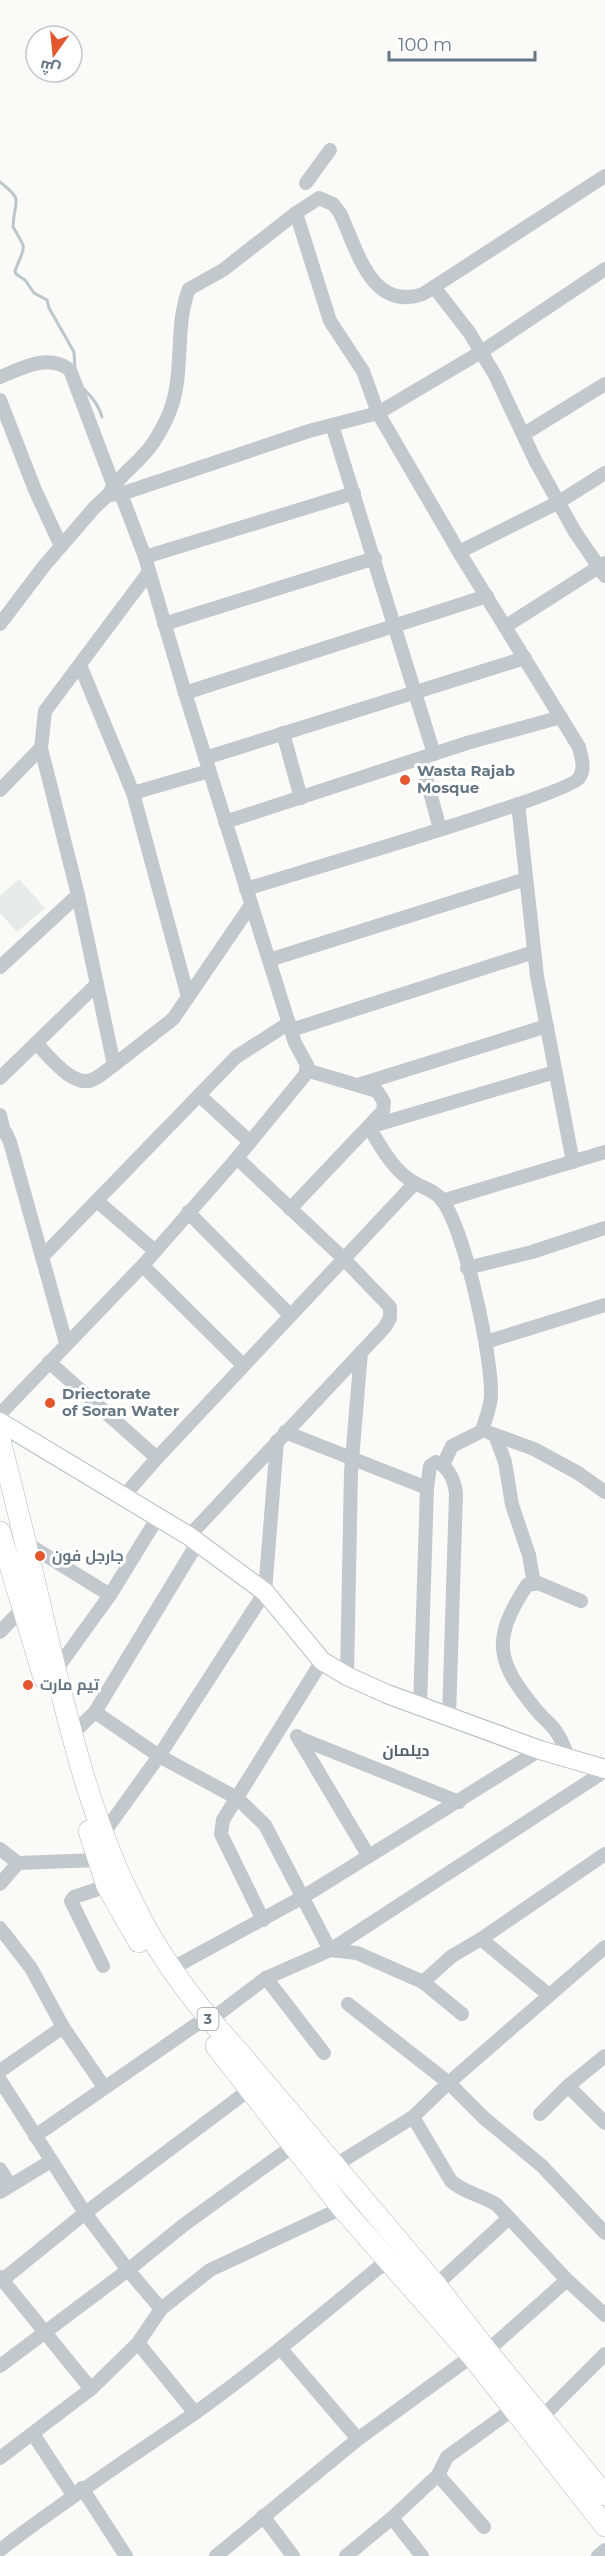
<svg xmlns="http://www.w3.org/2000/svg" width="605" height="2556" font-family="Montserrat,Cairo,sans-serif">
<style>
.built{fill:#e8e9e9}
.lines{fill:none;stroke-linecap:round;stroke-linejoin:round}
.stream{stroke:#bbc7cb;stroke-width:3}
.major-casing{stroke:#b5babe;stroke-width:20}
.highway-casing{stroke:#b4b9bd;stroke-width:22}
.minor{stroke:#c3c8cc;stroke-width:14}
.major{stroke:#fff;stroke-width:18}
.highway{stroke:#fff;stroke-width:21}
.poi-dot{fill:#e4572e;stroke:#fff;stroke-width:2}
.labels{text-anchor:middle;stroke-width:6;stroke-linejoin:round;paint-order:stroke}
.shield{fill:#fff;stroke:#939fa8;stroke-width:1.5}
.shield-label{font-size:14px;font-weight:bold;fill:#657683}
.poi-label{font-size:15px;font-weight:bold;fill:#657683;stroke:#fff;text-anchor:start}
.neighbourhood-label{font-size:16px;font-weight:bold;fill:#57646e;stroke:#fff}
</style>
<rect width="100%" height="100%" fill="#fafaf8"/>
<path class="built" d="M19,879L45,908L17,932L0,913V896Z"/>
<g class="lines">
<g class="stream">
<path d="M0,182C25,202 14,198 13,227C28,252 25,244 15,271L16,274L25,280L34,293L47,300L49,308L74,352L75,370"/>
<path d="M82,387C91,396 99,405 102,417"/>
</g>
<defs>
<path id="major" d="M0,1422L189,1536L265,1592L322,1661L347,1676L387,1694L540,1750L605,1769"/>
<g id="highway">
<path d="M0,1440C17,1506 33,1573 48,1639C70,1729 91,1820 133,1903C159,1957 197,2007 238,2051L436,2285L487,2351L605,2495"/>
<path d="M0,1532L44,1678"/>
<path d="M89,1831L107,1886L139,1942"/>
<path d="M216,2046L342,2208L472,2356L605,2526"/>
</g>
</defs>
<use href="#major" class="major-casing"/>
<use href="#highway" class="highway-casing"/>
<g class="minor">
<path d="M306,183L330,150"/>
<path d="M434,287L469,332L495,375L535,460L575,532L605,576"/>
<path d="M0,377C23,368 48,353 70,370L113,484"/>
<path d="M0,400L35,490L61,546"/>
<path d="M332,425L434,754"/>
<path d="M524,434L605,384"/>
<path d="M121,494L145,557L185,693L295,1043L307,1065L305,1075L237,1158L144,1264L146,1269L243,1365"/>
<path d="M108,495C119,474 140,463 153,443C159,434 166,421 170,411C185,372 174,327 189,289L223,270L296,213L319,198L333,204L340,213C357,249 371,312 423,294L605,176"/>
<path d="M459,552L559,502L605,473"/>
<path d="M145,557L354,493"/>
<path d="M149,572L45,711L41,748L78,895L114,1065L173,1019L251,905"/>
<path d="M0,624L44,566L95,507L108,495L121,494L309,431L378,413L481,352L605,269"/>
<path d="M164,624L375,558"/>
<path d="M506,626L605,563"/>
<path d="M80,665L133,793L188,997"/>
<path d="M185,693L487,596"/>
<path d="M283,733L301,798"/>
<path d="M205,758L525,658"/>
<path d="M421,759L440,829"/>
<path d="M0,790L41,748"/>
<path d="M133,793L209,771"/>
<path d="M518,804L537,976L573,1162"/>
<path d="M225,822L467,743L561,717"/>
<path d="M246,889C286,876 568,795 579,778C586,768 581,757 579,747L459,552L378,413L363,371L330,321L296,213"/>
<path d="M269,960L526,879"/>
<path d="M0,967L78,895"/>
<path d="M291,1030L534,952"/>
<path d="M36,1043C49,1056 74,1090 94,1079C101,1076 108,1069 114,1065"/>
<path d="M0,1078L97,984"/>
<path d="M361,1084L547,1026"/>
<path d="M199,1095L250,1142"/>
<path d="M0,1115L4,1132"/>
<path d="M0,1132L6,1133L10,1142L66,1343"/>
<path d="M97,1201L154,1250"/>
<path d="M442,1201L605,1152"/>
<path d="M290,1209L383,1111L384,1102L377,1091L306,1070"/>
<path d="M188,1212L290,1315"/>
<path d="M42,1257L236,1057L289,1023"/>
<path d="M467,1268L532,1252L605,1228"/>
<path d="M486,1342L605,1305"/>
<path d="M49,1362L157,1458"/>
<path d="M0,1414L144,1264"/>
<path d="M285,1432L427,1488"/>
<path d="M490,1433L534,1449L578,1473L605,1492"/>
<path d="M495,1435L505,1462L512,1505L529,1555L534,1584"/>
<path d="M443,1465L452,1446L482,1431C485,1419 491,1407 491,1395C492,1356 465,1230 442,1200C434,1190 425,1189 415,1183C394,1172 380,1146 369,1127L555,1072"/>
<path d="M124,1496L157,1458L415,1183"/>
<path d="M189,1536L385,1327L390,1318V1307L343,1258L237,1158"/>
<path d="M26,1543L110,1595"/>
<path d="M0,1632L23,1608"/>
<path d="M56,1670L110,1595L158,1517"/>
<path d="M347,1676L351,1472L361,1352"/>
<path d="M420,1707L427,1488L430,1466L436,1462C449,1466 455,1482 456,1494L449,1716"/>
<path d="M95,1712L159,1756L237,1798L265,1825L330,1950L357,1953L423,1982L462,2014"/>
<path d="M70,1736L95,1712L198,1542"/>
<path d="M297,1736L368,1855"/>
<path d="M299,1738L459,1802"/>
<path d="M569,1758C565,1750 562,1740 557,1733C552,1725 544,1719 538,1712C497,1663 490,1641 527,1585L538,1583L581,1601"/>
<path d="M103,1834L159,1756L265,1592L277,1441"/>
<path d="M0,1849L18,1863L98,1860"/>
<path d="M0,1884L18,1863"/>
<path d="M263,1920L221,1834L223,1820L322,1661"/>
<path d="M0,1928L31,1968L63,2027L104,2087"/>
<path d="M481,1939L549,1995"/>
<path d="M103,1966L71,1901L74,1897L107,1886"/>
<path d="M171,1969L303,1897L540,1750"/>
<path d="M266,1978L324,2053"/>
<path d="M423,1982L452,1956L481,1939L605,1854"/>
<path d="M348,2004L449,2083L484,2118L542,2166L605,2233"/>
<path d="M209,2021L266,1978L330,1950L605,1771"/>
<path d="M0,2071L63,2027"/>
<path d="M0,2080L85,2213L0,2282"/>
<path d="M568,2086L605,2123"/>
<path d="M540,2114L568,2086L605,2056"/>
<path d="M413,2117L451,2181C464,2193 482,2195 497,2205L567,2280L605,2315"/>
<path d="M35,2136L197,2024"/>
<path d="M334,2166L413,2117L445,2086L605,1947"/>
<path d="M0,2169L10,2185"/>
<path d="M0,2192L51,2161"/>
<path d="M0,2277L91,2389"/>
<path d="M436,2285L509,2218"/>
<path d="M161,2309L128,2270L185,2224L293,2146"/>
<path d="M138,2343L195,2413"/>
<path d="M281,2349L358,2439"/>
<path d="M487,2351L567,2280"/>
<path d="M0,2366L128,2270L85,2213L249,2090"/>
<path d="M541,2418L605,2354"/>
<path d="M33,2434L73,2495"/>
<path d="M0,2458L91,2389L138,2343L161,2309L210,2270L342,2208"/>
<path d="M438,2475L484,2527"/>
<path d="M82,2488L126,2556"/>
<path d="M263,2516L293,2556"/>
<path d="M392,2518L422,2556"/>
<path d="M0,2550C63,2501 130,2458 195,2413C258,2368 318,2318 378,2268L390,2263"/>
<path d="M216,2556L358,2439L472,2356"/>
<path d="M346,2556L392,2518L438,2475L447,2457L512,2410"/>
<path d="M598,2556L605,2550"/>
</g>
<use href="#major" class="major"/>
<use href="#highway" class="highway"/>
</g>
<g class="poi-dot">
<circle cx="405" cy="780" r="6"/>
<circle cx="50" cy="1403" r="6"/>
<circle cx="40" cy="1556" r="6"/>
<circle cx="28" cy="1685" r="6"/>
</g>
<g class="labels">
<rect class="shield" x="197.5" y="2008" width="21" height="22" rx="4.5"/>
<g class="shield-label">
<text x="208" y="2024">3</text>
</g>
<g class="poi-label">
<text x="417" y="776">Wasta Rajab<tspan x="417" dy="17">Mosque</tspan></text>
<text x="62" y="1399">Driectorate<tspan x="62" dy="17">of Soran Water</tspan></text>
<text x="52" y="1561">جارجل فون</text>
<text x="40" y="1690">تيم مارت</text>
</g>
<g class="neighbourhood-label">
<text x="406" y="1756">دیلمان</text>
</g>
</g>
<g transform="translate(54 54) rotate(195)"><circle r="28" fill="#ffffff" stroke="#c1c8cd" stroke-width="1.5"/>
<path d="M0-4.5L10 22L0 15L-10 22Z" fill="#e4572e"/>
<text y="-9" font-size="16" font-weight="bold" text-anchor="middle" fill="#657683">ش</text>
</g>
<path d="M389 51v9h146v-9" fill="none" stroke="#657683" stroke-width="3"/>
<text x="398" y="51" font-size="18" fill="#657683" stroke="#ffffff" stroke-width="4.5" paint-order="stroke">100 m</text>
</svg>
